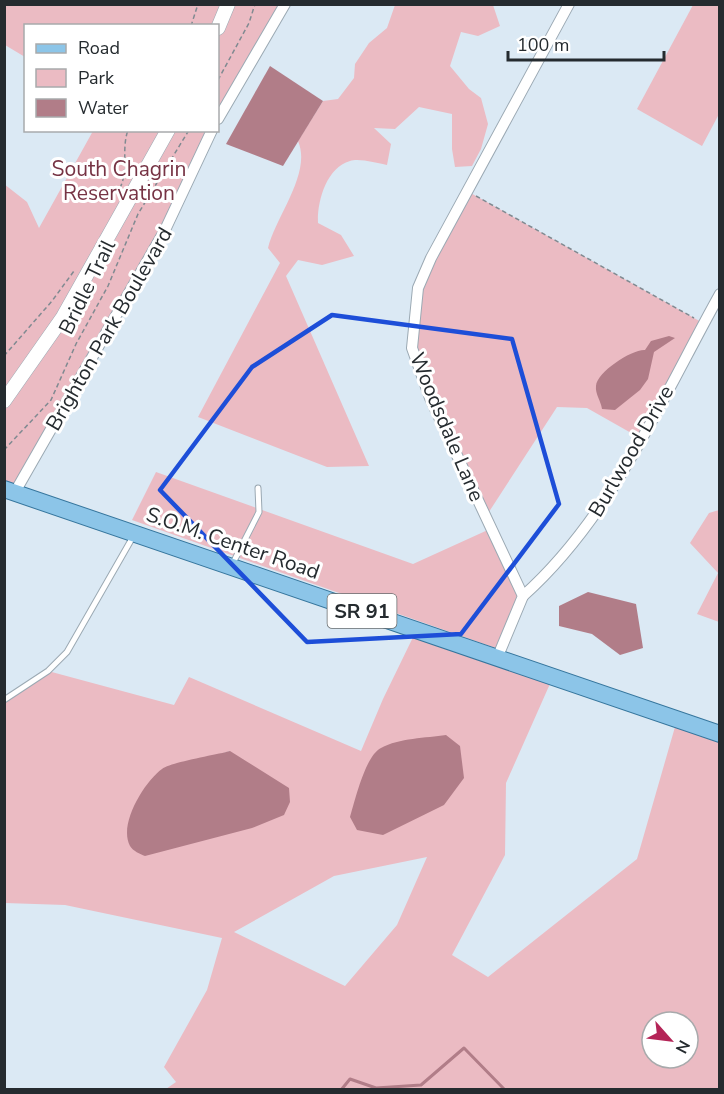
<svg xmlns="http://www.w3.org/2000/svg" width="724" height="1094" font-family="'Nunito Sans',sans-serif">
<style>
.green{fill:#ebbbc3;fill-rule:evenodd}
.water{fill:#b17d88}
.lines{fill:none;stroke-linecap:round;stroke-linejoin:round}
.stream{stroke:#b17d88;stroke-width:3}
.service-casing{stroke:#9ba9b3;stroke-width:7}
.minor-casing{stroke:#9ba9b3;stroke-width:12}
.tertiary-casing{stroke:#9ba9b3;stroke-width:15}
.primary-casing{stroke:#36769d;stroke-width:18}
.path{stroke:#808a91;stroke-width:1.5;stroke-dasharray:4.5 3;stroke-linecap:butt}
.service{stroke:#fff;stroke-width:5}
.minor{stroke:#fff;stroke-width:10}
.tertiary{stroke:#fff;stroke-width:14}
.primary{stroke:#8cc5e8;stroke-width:16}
.marked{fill:none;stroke:#1d4ed8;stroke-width:4.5;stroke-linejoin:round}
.labels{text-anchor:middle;stroke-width:6;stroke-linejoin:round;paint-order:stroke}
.shield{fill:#fff;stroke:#666b6d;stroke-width:1.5}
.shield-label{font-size:20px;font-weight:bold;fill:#252b2f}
.park-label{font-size:21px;fill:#763344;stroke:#fff}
.street-label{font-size:21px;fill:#252b2f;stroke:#fff}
</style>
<rect width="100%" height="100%" fill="#dbe9f4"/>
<g class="green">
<path d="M4,5H285L218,119V26H26L25,57L5,45Z"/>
<path d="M395,5H493L500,26L478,36L461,32L450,66L469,89L481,98L488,124L481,149L472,166L455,167L452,149V114L419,107L395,129L374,128L391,144L387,165C377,163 359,158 350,161C326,168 317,202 318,223L341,235L354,256L322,265L298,260L286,276L369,466L327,467L198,417L280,263L268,248C276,216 312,173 298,141L323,101L338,99L354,78L355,64L369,43L387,28Z"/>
<path d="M693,5H719V114L702,146L637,109Z"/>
<path d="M93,131H212L182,200L15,492L4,488V184L27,202L39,228Z"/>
<path d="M467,191L703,323L640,438L587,408L557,407L485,518L420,370L413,318L418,288Z"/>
<path d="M156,472L413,564L490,529L523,596L501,650L132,520Z"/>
<path d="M719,510H720L719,622L697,614L718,573L690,543L709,513Z"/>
<path d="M417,629L553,677L506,783L505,855L452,955L488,977L637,859L677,720L719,734V1089H166L176,1082L164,1067L207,990L222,938L65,905L5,903V700L48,671L174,705L189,677L361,751L383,699ZM230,751L131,813L205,759ZM427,857L397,925L345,986L234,932L334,876ZM652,1022H688V1058H652Z"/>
</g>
<g class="water">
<path d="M270,66L323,101L283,166L226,144Z"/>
<path d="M669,336L675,338L654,352L648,379L640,390L615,410L602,409C601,401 595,394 596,386C597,372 632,349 645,350L651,341Z"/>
<path d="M588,592L636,604L643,648L620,655L592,634L559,626V606Z"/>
<path d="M446,735L460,746L464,778L444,805L383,835L357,830L350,817C355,801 365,756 381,748C399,738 426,738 446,735Z"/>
<path d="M230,751L289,788L290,802L284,815L252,828L145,856C140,854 133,851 130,846C118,824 145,781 162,769C171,762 216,755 230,751Z"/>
</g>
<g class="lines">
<path class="stream" d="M341,1090L350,1079L376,1088L421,1085L464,1048L505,1090"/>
<defs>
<g id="service">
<path d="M233,563L259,512L258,488"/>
<path d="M4,700L48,671L67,652L134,535"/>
</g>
<g id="minor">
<path d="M218,119L285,4"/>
<path d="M15,492L165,230L212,130"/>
<path d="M523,596C612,517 663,396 720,294"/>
<path d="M498,656L523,596L430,398L412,348L418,288L431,258L569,4"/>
</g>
<g id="tertiary">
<path d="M218,28L228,4"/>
<path d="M4,401L63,317L168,130"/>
</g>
<path id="primary" d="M4,489L720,734"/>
</defs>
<use href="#service" class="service-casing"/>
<use href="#minor" class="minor-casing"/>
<use href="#tertiary" class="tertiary-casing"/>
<use href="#primary" class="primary-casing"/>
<g class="path">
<path d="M191,26L198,4"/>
<path d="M218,80L249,23L255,4"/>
<path d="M120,188C129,169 121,150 128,130"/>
<path d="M476,196L694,318"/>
<path d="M4,356L52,301L74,271"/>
<path d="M4,450L51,400L76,344L108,286L138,214L189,130"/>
</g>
<use href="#service" class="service"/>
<use href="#minor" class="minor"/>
<use href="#tertiary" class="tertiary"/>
<use href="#primary" class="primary"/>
</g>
<path class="marked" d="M332,315L512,339L559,504L461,634L307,642L160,490L252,367Z"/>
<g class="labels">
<rect class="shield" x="327.5" y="594" width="69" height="34" rx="4.5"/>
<g class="shield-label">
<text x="362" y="618">SR 91</text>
</g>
<g class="park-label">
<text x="119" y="176">South Chagrin<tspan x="119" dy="24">Reservation</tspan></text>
</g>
<g class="street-label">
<text transform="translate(87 287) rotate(-64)" y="7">Bridle Trail</text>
<text transform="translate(109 329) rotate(-60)" y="7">Brighton Park Boulevard</text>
<text transform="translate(447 427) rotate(67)" y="7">Woodsdale Lane</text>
<text transform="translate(631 451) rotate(-60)" y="7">Burlwood Drive</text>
<text transform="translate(233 543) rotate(19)" y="7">S.O.M. Center Road</text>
</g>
</g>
<rect width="724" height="1094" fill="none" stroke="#252b2f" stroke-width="12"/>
<rect x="24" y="24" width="195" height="108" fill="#ffffff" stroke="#a8aaac" stroke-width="1.5"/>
<rect x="36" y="44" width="30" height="9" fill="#8cc5e8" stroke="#a8aaac" stroke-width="1.5"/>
<text x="78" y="54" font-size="18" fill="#252b2f">Road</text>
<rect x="36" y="69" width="30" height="18" fill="#ebbbc3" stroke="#a8aaac" stroke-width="1.5"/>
<text x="78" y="84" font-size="18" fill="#252b2f">Park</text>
<rect x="36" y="99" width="30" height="18" fill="#b17d88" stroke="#a8aaac" stroke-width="1.5"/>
<text x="78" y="114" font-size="18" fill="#252b2f">Water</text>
<g transform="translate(670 1040) rotate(118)"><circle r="28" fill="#ffffff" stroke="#a8aaac" stroke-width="1.5"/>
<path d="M0-4.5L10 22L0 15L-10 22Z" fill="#b42457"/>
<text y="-9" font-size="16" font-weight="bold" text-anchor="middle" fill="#252b2f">N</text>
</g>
<path d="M508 51v9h156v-9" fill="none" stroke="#252b2f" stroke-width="3"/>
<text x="517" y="51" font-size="18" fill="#252b2f" stroke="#ffffff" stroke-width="4.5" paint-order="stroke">100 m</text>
</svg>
